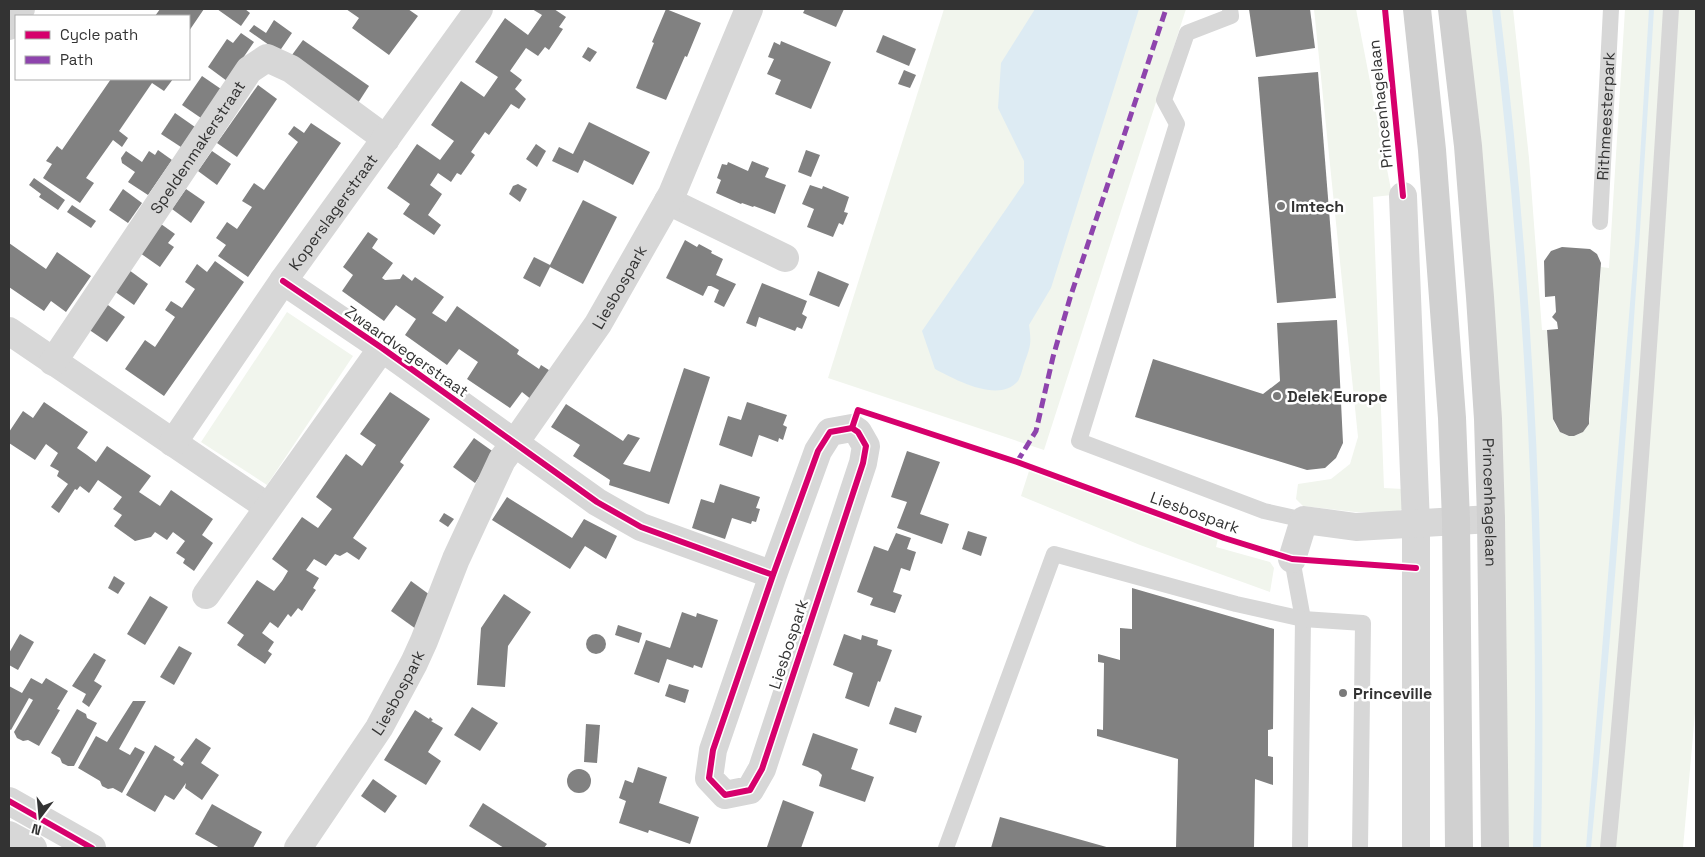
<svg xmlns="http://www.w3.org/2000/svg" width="1705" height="857" font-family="'Space Grotesk',sans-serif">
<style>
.green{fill:#f1f5ed}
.water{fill:#ddebf3}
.building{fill:#818181}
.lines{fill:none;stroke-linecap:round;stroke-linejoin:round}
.service{stroke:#d7d7d7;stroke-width:16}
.minor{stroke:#d7d7d7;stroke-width:28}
.tertiary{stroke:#d7d7d7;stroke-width:28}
.secondary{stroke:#d0d0d0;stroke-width:28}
.quiet{stroke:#8e44ad;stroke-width:5;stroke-dasharray:10 5;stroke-linecap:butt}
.cycleway-casing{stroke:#fff;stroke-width:9}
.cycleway{stroke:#d6006c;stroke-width:6}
.poi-dot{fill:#7a7a7a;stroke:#fff;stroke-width:2}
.labels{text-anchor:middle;stroke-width:5;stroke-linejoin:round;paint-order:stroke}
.street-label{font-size:16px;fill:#333;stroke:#fff}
.poi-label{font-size:16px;font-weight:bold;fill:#333;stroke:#fff;text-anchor:start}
</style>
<rect width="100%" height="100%" fill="#fff"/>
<g class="green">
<path d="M944,9H1186L1044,450L828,378Z"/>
<path d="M1314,9H1356L1392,195L1373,197L1384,488L1403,489L1402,509L1397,512H1355L1303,506L1296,499L1298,484L1331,479L1350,464L1358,437Z"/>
<path d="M1460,9H1513L1529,158L1542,330H1547L1553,419C1558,439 1579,442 1589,424L1601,267L1609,268L1625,9H1666L1652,243L1603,848H1503Z"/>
<path d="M1676,9H1696V702L1683,848H1613Z"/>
<path d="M287,312L353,356L267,485L201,442Z"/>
<path d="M1029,471H1035L1218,539L1216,547L1270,562L1274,568L1270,592L1140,545L1021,496Z"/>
</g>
<g class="water">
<path d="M1035,9H1139L1051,288L1029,325C1032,346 1030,347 1023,367C1022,371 1020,378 1018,381C999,404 954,379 935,369L922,331L1024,183V161L998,108L1001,63Z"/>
<path d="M1492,9H1500C1534,287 1547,568 1541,848H1533C1541,568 1525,287 1492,9Z"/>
<path d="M1649,9H1654C1637,289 1618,569 1591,848H1586L1635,242Z"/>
</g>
<g class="building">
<path d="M160,9H204L189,31V16H155Z"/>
<path d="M217,9H245L250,13L241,26Z"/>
<path d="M346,9H408L418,16L389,55L352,28L359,18Z"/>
<path d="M532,9H554L566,17L559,27L563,29L549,50L545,47L538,56L526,48L510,71L522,80L515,89L526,99L519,109L511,104L489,135L485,132L471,152L475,155L461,175L457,173L451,182L438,173L430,185L442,194L428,215L441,225L434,235L403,214L410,204L387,188L417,144L440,160L454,141L431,125L461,81L484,97L498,77L475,62L505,18L528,35L542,15Z"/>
<path d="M666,9L701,23L687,57L685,56L666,100L636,88L654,43L652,42Z"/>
<path d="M805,9H844L836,27L803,13Z"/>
<path d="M1249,9H1310L1315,48L1256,57Z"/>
<path d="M274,20L292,33L279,52L249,31L254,25L266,33Z"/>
<path d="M241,33L254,42L227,81L208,67L227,39L233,43Z"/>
<path d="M883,35L916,49L909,66L876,52Z"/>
<path d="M303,40L369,86L356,106L289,59Z"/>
<path d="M781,41L831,62L811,109L775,94L781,80L767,74L774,59L768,57L774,42L780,45Z"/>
<path d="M588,47L597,52L590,62L582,57Z"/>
<path d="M904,70L916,75L910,88L898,84Z"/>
<path d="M1318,72L1336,298L1277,303L1258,77Z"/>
<path d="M202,76L221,89L201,118L182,105Z"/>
<path d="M111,79H173L164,91L152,83L119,131L128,138L122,147L113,140L86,178L94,183L80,203L43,178L52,164L46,161L57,146L62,150Z"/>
<path d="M258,85L277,99L237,157L217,143Z"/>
<path d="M175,113L195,127L181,147L161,134Z"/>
<path d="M589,122L650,152L633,185L584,160L578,173L552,161L559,147L573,154Z"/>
<path d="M311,123L341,143L248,277L218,256L226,245L216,238L227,222L237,229L252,207L242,201L254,183L264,190L285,160L298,142L288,134L294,126L304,133Z"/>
<path d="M536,144L546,151L537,167L526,159Z"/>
<path d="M158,150L172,160L148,195L128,182L135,172L122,163L121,158L126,151L142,162L149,151L155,155Z"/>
<path d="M806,150L820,155L811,177L798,172Z"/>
<path d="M212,151L231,164L217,185L198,171Z"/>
<path d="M752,161L769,168L765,177L786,185L775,214L754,206L753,207L742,203L741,204L716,193L721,180L717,178L722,164L727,165L728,162L748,171Z"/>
<path d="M34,178L65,200L58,210L39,197L41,194L29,185Z"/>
<path d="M518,184L527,189L520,202L509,194L513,186Z"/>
<path d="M810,185L822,189L823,186L849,197L844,212L848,213L843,225L839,223L833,237L807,227L814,209L802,204Z"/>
<path d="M123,189L142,203L128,223L109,210Z"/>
<path d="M186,189L205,202L191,223L172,209Z"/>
<path d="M583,200L617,217L583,284L550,267L540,287L523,278L534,257L550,265Z"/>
<path d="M72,205L96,221L91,228L67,212Z"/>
<path d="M161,224L175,234L168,243L174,247L160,267L140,253Z"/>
<path d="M368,232L378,239L372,248L393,263L382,278L385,280L400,279L403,274L412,281L415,277L444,297L432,313L446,322L457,306L519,350L517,354L539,369L541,365L552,372L532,400L522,392L510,408L467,379L478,362L459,349L447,365L405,335L416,319L396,305L384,321L342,291L353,275L343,267Z"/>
<path d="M685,240L697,247L699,244L712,251L711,253L723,259L716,275L736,284L724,307L714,302L719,290L711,286H708L703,296L666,278Z"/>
<path d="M9,243L46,269L57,252L91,276L66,312L51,301L44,311L9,287Z"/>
<path d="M1562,247L1590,249L1597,254L1601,263L1589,419V424L1583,432L1574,436H1569L1560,432L1553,419L1547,330L1558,329L1557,322L1552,317L1556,312L1555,296L1545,297L1544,261L1551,251Z"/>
<path d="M215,261L244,282L164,396L125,369L145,340L155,347L175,317L165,310L171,301L182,308L195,289L185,282L197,264L207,272Z"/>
<path d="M129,270L148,284L134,305L114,291Z"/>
<path d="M818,271L849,284L839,307L809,295Z"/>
<path d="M762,283L807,301L802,314L807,317L802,329L797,327L795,331L759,317L756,327L746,323Z"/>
<path d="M105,303L125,317L107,342L88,329Z"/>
<path d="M1337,320L1343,443L1336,458L1325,468L1307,470L1135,417L1153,359L1263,394L1280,381L1277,323Z"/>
<path d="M684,368L710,377L669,504L609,485L610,480L573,456L580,445L551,427L566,404L623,441L628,434L640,438L623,464L650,472Z"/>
<path d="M390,392L430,419L400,462L404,465L353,538L367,548L359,560L347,552L340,556L335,554L326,566L314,559L306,570L319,578L313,588L316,590L309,600L302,611L298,608L291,617L288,614L278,628L270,622L262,633L274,642L268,651L272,654L265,664L237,645L244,635L227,623L257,580L274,591L282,581L288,571L272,559L302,517L318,528L332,509L316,497L346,454L362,466L376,445L360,434Z"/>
<path d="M44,402L88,432L77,448L87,455L96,462L107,446L151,476L139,492L160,506L171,490L213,519L202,535L213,543L194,571L183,563L185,559L176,553L185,541L173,532L167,540L155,532L151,537L135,541L114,526L122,515L113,509L122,497L98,480L89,493L80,486L77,490L75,489L59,513L51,507L68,484L57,476L59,471L50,466L58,453L46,444L35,460L9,443V432L23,411L33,418Z"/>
<path d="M747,402L787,415L783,425L787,427L783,440L779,438L778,442L759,435L752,457L719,445L728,416L741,420Z"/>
<path d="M474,438L495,453L475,483L453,467Z"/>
<path d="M907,451L940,462L920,514L949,524L942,544L897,528L907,502L891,497Z"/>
<path d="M720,484L760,497L756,508L760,509L756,522L752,521L751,524L732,518L725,539L692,528L701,499L714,503Z"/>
<path d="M507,497L572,538L584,519L617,536L606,559L585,546L570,569L492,520Z"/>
<path d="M444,513L454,519L448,527L439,521Z"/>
<path d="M968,531L987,537L981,556L962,549Z"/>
<path d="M896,533L911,538L907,549L916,552L910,571L901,568L893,592L902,595L895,613L870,605L873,598L857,592L874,546L888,551Z"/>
<path d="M114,576L125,583L118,594L108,588Z"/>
<path d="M411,581L430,595L416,629L391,611Z"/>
<path d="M1132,588L1274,629L1273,729L1268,730V756L1273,757V785L1255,779L1254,848H1176L1178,759L1097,736V729L1103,730L1104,664V663L1098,662V654L1120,660V628L1132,629Z"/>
<path d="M504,594L531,612L508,646L505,687L477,685L481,628Z"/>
<path d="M150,596L168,607L145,645L127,634Z"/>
<path d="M682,612L696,617L697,613L718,620L702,668L694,665L693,668L667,659L659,683L634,674L646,640L670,648Z"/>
<path d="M618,625L642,633L639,643L615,635Z"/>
<circle cx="596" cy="644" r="10"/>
<path d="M20,634L34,642L18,670L9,665V653Z"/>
<path d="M844,634L861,640L862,635L878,640L877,645L892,650L880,682L878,681L869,707L845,698L853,673L833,665Z"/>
<path d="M179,646L192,653L174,685L160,677Z"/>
<path d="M94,653L106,660L94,681L102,686L89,707L82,702L86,694L72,686Z"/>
<path d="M31,678L42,684L46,678L68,691L57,709L60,710L39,746L28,740L23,741L17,738L14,732L33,700L29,698L11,730L9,729V686L22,693Z"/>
<path d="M669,684L689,690L685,703L665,696Z"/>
<path d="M133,701H146L119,749L130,755L135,747L145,752L122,793L113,788L108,789L102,786L100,781L78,768L96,736L107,742Z"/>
<path d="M472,707L498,723L480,751L454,735Z"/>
<path d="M895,707L922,716L916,733L889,724Z"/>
<path d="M77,709L86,714L87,718L97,723L74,766H68L62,763L60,758L51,753Z"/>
<path d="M415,710L429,719L430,717L433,720L431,721L443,728L428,752L441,761L426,785L384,760Z"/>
<path d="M586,724L600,725L597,763L584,762Z"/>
<path d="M813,733L858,749L851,769L874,777L865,802L819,786L822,775L818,771L802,765Z"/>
<path d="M196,738L211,748L201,763L219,775L202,800L185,788L186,783L174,800L165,795L155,812L126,795L155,745L175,757L173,760L182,766L184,763L180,760Z"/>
<path d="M638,767L667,777L659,803L699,817L690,844L649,830L648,833L619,823L626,801L619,798L625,780L633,783Z"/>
<circle cx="579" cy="781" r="12"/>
<path d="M373,779L397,796L385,813L361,796Z"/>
<path d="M783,800L814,812L801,848H771L767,847Z"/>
<path d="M483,803L547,844L544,848H504L469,826Z"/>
<path d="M212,804L262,832L253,848H220L195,834Z"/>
<path d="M1000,817L1110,848H991Z"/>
</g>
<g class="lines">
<g class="service">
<path d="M1230,9L1231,16L1187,33L1164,100L1177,124L1079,441L1264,511L1304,520"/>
<path id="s1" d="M1600,222L1611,9"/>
<path d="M1292,559L1303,619L1300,848"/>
<path d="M946,848L1054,554L1236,604L1303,619L1363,623L1360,848"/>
<path d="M1608,848C1635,569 1654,289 1671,9"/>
</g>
<g class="minor">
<path d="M1403,196L1416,524V848"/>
<path d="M668,201L785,258"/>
<path d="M283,281L382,348L597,502L641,527L773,575L713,750L709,778L725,795L750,790L762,769L863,463L866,446L858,432L852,428L830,432L818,451L773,575"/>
<path d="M9,331L268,507"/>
<path id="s2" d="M53,362L249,70L267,58L291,69L386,139"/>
<path id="s3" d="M173,443L283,281L479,9"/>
<path d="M1292,559L1304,520L1356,527L1491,519"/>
<path d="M206,595L382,348"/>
<path d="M9,835L33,848"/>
<path id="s4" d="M298,848L379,728L414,663L424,641L456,559L502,460L514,444L598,324L672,194L749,9"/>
</g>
<g class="tertiary">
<path d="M9,26L21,9"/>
<path d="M9,801L92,848"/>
</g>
<g class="secondary">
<path d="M1417,9L1432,150L1452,418L1456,520L1459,848"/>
<path id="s5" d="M1452,9L1468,146L1480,297L1488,419L1491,519L1495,848"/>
</g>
<path class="quiet" d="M1017,462L1036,431L1053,357L1070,298L1166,9"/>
<defs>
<g id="cycleway">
<path d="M1385,9L1403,196"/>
<path d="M283,281L382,348L597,502L641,527L773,575L713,750L709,778L725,795L750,790L762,769L863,463L866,446L858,432L852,428L830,432L818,451L773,575"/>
<path d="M852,428L858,410L1017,462L1224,538L1292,559L1416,568"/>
<path d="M9,801L92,848"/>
</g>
</defs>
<use href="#cycleway" class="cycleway-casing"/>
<use href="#cycleway" class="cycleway"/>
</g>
<g class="poi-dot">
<circle cx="1281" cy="206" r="5"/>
<circle cx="1277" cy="396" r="5"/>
<circle cx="1343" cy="693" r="5"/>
</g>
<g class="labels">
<g class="street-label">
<text transform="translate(1380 104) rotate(-96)" y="6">Princenhagelaan</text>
<text dy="6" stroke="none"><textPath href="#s1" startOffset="106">Rithmeesterpark</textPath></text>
<text dy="6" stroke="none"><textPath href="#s2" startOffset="259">Speldenmakerstraat</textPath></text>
<text dy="6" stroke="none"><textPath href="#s3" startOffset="281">Koperslagerstraat</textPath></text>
<text dy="6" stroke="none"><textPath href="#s4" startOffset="649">Liesbospark</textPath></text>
<text transform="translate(407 351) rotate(35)" y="6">Zwaardvegerstraat</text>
<text dy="6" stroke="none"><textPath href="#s5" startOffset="495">Princenhagelaan</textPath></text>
<text transform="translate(1195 512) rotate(20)" y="6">Liesbospark</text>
<text transform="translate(788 644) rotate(-72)" y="6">Liesbospark</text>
<text dy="6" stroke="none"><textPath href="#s4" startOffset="185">Liesbospark</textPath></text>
</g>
<g class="poi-label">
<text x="1291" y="212">Imtech</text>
<text x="1287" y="402">Delek Europe</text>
<text x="1353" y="699">Princeville</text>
</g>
</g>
<rect width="1705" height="857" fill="none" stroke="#333333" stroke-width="20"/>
<rect x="15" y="15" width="175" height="65" fill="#ffffff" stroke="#adadad"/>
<rect x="25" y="31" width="25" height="8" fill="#d6006c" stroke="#adadad"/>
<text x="60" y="40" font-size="15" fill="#333333">Cycle path</text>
<rect x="25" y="56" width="25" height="8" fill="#8e44ad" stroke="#adadad"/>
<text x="60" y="65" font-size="15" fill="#333333">Path</text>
<g transform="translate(40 817) rotate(196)" stroke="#ffffff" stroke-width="4" paint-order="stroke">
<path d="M0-4L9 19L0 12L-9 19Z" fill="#333333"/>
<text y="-8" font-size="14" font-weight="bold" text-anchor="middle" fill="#333333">N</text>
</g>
</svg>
